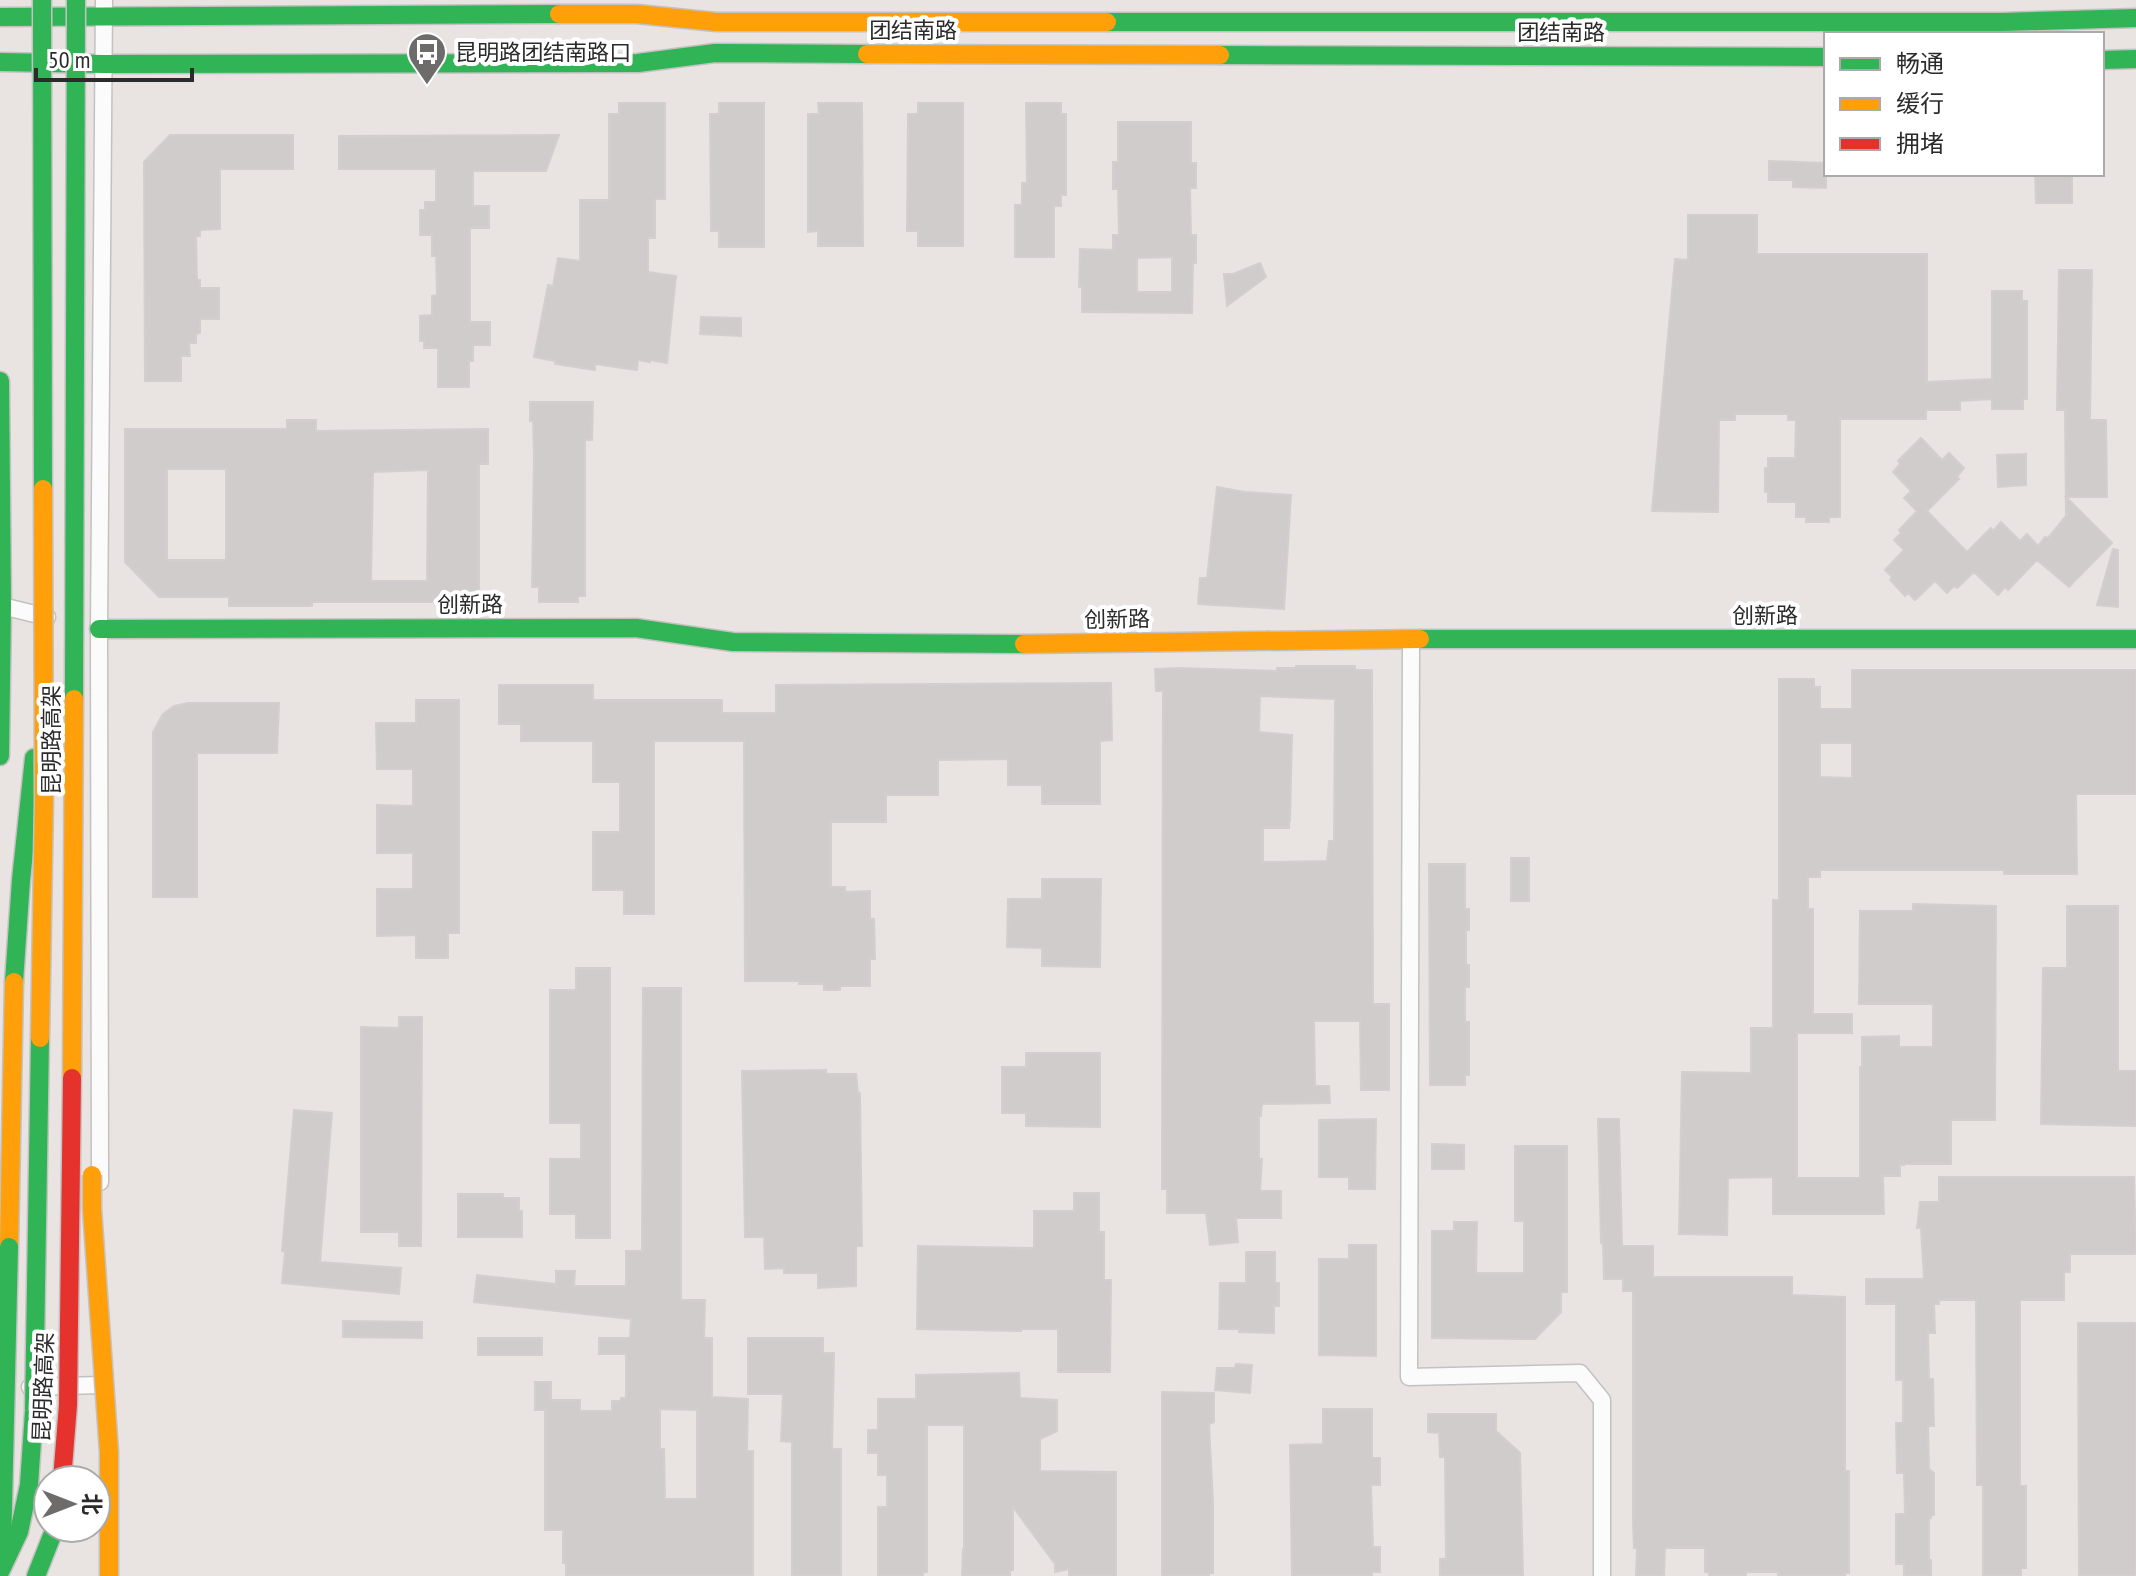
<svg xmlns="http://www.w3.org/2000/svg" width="2136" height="1576" font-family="'PT Sans Narrow','Noto Sans SC',sans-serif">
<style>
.building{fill:#d0cccb;stroke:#d4cfce;stroke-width:2;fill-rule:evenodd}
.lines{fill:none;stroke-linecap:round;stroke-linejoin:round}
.street-casing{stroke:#c3c2c2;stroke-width:19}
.fast-casing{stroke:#c3c2c2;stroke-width:21}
.slow-casing{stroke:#c3c2c2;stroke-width:21}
.street{stroke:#fcfbfb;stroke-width:16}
.fast{stroke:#30b455;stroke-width:18}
.slow{stroke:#ff9f0a;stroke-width:18}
.fast-bridge-casing{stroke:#c5c2c2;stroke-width:21;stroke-linecap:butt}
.slow-bridge-casing{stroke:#c5c2c2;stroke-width:21;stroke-linecap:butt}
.jam-bridge-casing{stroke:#c5c2c2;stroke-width:21;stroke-linecap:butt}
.fast-bridge{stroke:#30b455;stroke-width:18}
.slow-bridge{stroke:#ff9f0a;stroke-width:18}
.jam-bridge{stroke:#e5322d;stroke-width:18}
.labels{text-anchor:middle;stroke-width:8;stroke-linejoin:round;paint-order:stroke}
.street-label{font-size:22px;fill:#2b2b2b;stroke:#fff}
.poi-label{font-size:22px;fill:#2b2b2b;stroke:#fff;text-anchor:start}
</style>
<rect width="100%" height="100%" fill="#e9e3e2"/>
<g class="building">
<path d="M619,103H665V199H655V238H648V272L676,276L667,363L650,360V362L638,360L637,370L595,364V370L555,364V361L534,357L548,285L553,286L558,258L580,261V200H609V114H619Z"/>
<path d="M719,103H764V247H719V231H711L710,114H719Z"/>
<path d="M818,103H862L863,246H818V231L808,232V114H819Z"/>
<path d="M918,103H963V246H918V231H907L908,114H918Z"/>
<path d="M1026,103H1061V114H1066V195H1061V206H1054V257H1015V205H1022V183H1027Z"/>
<path d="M1118,122H1191V163H1196V188H1190L1191,235H1196V263H1193L1192,313L1082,312V287H1079L1080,249L1113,250V235H1119L1118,189H1113V162H1118ZM1172,257V292H1137V258Z"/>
<path d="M170,135H293V169H220V229L200,230V236H196L197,280H200V288H219V319H200V333L196,334V343H189L190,356H181V381H145L144,162Z"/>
<path d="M559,135L546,171H473V206H489V228H470V322H490V345H473V361H469V387H438V348H424V341H420V316L432,315V296L437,295L436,256H432V235H420V210H425V202H436V169H339V136Z"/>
<path d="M1769,161L1826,163V188L1793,187V180H1769Z"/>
<path d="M2035,174H2072V203H2036Z"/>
<path d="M1688,215H1757V254H1927V382L1992,379V291H2022V301H2027V399H2023V409H1992V399L1960,401V410H1926V419H1840V517H1829V522H1806V517H1796V502H1768V492H1765V468H1768V458H1795L1796,420H1788V414H1735V420H1719L1718,512L1652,511L1675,259L1688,260Z"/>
<path d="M1260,263L1266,277L1227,306L1224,274H1233Z"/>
<path d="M2059,270H2092L2090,420H2106L2107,497H2066L2112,543L2069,587L2037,560L2008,590L2005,587L1998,595L1974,572L1957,588L1954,586L1947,593L1935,581L1915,600L1908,593L1905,596L1890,580L1892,577L1885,570L1904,550L1894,540L1901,533L1899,530L1917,511L1904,498L1911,491L1893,472L1900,464L1898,461L1921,438L1942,460L1949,453L1964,468L1957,477L1959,479L1927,511L1967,552L1991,528L1993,531L2001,522L2020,541L2027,534L2038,546L2045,537L2048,538L2066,516L2065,410H2057Z"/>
<path d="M701,317L741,318V336L700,334Z"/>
<path d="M530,402H593L592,440H585V596H578V602H539V587H532L534,456L533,421H530Z"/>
<path d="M287,420H316V431L488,429V464H479V596H474V602H312V606H229V597H159L125,562V429H287ZM167,469H226V560H167ZM428,470L427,581H371L373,472Z"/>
<path d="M2026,454V485L1998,487L1997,455Z"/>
<path d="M1217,487L1245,492L1291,495L1284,609L1198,604L1200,578H1207Z"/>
<path d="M2113,549L2118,550V607L2097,605Z"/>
<path d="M1296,666H1355V670H1372L1373,1004H1389V1090H1361L1360,1021H1314L1315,1086H1329L1330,1103L1262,1104L1261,1116H1259V1159H1262L1260,1191H1281V1218H1236L1238,1242L1210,1245L1206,1213H1167V1189H1162L1163,691H1156L1155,669L1178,668L1277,671V668H1296ZM1260,696L1335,699L1334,841H1329L1327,861L1263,862V828H1289V821H1290L1292,735L1259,732Z"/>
<path d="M1852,670H2136V794H2076L2077,874H2004V870H1820V877H1808V909H1813V1014H1852V1033H1797V1178H1860V1067H1862V1037L1899,1036V1047H1933V1004H1859L1860,911H1913V904L1996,906L1995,1120H1951V1164H1904V1165H1900V1176H1883L1884,1214H1773V1177L1728,1178L1727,1235L1679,1234L1682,1072L1751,1073V1028H1773V900H1779V679H1814V687H1820V709H1852ZM1820,743H1852V778L1820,777Z"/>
<path d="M1111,683L1112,740L1100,741V804H1042V785H1008V759L938,760V795H886V822H831V887H845V892L870,891V919H874L875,959H870V986H840V990H824V984H799V981H745L744,741H654V914H624V890H593V832H620V782H593V741H521V724H499V685H593V700H722V713H776V685Z"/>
<path d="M416,700H459V933H448V958H416V935L377,936V889H413V853H377V805L413,806V769H377L376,723H416Z"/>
<path d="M188,703H279L277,753H197V897H153V732L163,714L174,706Z"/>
<rect x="1511" y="858" width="18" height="43"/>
<path d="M1429,864H1465V909H1469V930H1466V965H1469V987H1465V1022H1469V1075H1465V1085H1430Z"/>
<path d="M1042,879H1101L1100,967L1042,966V948L1007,947L1008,899H1042Z"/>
<path d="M2067,906H2118V1071H2136V1126L2041,1124L2043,968H2067Z"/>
<path d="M576,968H610V1238H576V1214H550V1159H581V1123H550V990H576Z"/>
<path d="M643,988H681V1300H705L704,1338H712V1397L748,1399L747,1451H753V1576H566V1563H563V1530H545V1410H535V1382H551V1400H580V1411H612V1401H621V1398H626V1354H599V1338H630L631,1319L474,1302L477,1275L556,1284V1271H575L574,1286H626V1251H642ZM660,1409L697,1410V1499H665L664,1449H660Z"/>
<path d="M399,1017H422L421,1246H399V1232H361V1027L399,1028Z"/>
<path d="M1026,1053H1100V1127L1026,1126V1113H1002V1067H1026Z"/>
<path d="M826,1070V1074H856L858,1093H860L862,1246H856V1286L818,1288V1273H784V1268L765,1269L764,1237H745L742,1071Z"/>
<path d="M294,1110L332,1113L320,1262L401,1268L399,1294L282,1283L285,1252L282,1251Z"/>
<path d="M1376,1119L1375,1189H1349V1177H1319V1120Z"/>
<path d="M1598,1119H1619L1622,1246H1653V1277H1792V1295L1845,1297V1471H1849V1573H1845V1576H1778V1572H1746V1576H1709V1572H1705V1548H1665L1664,1576H1636L1637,1548H1634L1633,1523V1291H1623V1279H1604L1603,1243H1601Z"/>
<path d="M1432,1144L1464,1145V1169H1432Z"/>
<path d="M1515,1146H1567V1292H1561V1312L1535,1339L1432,1338V1231H1454V1222H1477L1476,1273H1524V1221H1515Z"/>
<path d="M1939,1177H2134L2136,1254H2070V1272H2064V1300H2020V1486H2026V1568H2021V1576H1983V1485H1977L1976,1300H1939V1304H1934L1935,1333H1928L1929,1379H1933L1934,1426H1928L1929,1469L1934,1473V1515H1931V1518H1929V1560H1931V1576H1904V1564H1896V1514H1905L1904,1473H1897L1896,1423H1903V1380H1896V1304H1866V1279H1924L1921,1228H1917L1920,1202H1939Z"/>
<path d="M1074,1193H1099V1232H1104V1280H1111L1110,1372H1058V1329H1021V1331L917,1329L918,1246L1034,1248V1211H1074Z"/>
<path d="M458,1194H503V1198H519V1211H522V1237H458Z"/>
<path d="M1349,1245H1376V1356L1319,1355V1259H1349Z"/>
<path d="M1246,1252H1275V1283H1279V1306H1274V1333L1239,1332V1329H1219L1220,1283H1246Z"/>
<path d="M343,1321L422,1322V1338L343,1337Z"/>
<path d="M2078,1323H2136V1576H2079Z"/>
<rect x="478" y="1338" width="64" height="17"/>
<path d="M748,1338H823V1353H834L832,1449H841V1576H792V1442L781,1441L783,1394H748Z"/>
<path d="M1236,1364L1252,1365L1250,1393L1215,1390L1217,1368H1235Z"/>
<path d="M1019,1373L1020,1398L1057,1400V1431L1040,1439V1471L1116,1472V1576H1069V1569L1055,1572V1564L1013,1507V1570H1010V1576H962L963,1549H964V1425H927V1572H923V1576H878V1507H887V1475H878V1453H868V1430H878V1399H916V1375Z"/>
<path d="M1162,1392L1214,1393V1422L1209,1424L1213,1502V1573H1209V1576H1162Z"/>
<path d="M1323,1409H1372V1458H1380V1485H1371L1373,1547H1380V1572H1372V1576H1292L1290,1445L1323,1444Z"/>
<path d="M1428,1414H1496V1431L1520,1453L1523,1576H1440V1559H1446L1445,1457H1440L1439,1433L1428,1432Z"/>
</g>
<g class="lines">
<defs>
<g id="street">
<path d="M2,606L47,617"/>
<path d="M1411,639L1409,1377L1580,1373L1602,1400V1576"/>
<path d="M100,1182L99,629L104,0"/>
<path d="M30,1387L100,1385"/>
</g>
<g id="fast">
<path d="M0,17L559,14"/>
<path d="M1107,22H2003L2136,18"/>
<path d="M1220,55L1826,57"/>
<path d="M2102,60L2136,59"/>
<path d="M0,62L104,64L638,63L715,53L867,54"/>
<path d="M0,381L2,606L0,756"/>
<path d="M99,629L636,628L733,642L1024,644"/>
<path d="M1420,639H2136"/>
<path d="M14,982L21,880L34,758"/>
<path d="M36,1576L55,1528"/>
</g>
<g id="slow">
<path d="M559,14H637L716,22H1107"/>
<path d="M867,54L1220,55"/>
<path d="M1024,644L1420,639"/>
<path d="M9,1247L14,982"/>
</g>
</defs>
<use href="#street" class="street-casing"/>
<use href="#fast" class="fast-casing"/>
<use href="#slow" class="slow-casing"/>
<use href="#street" class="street"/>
<use href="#fast" class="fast"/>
<use href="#slow" class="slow"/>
<defs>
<g id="fast-bridge">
<path d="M42,0L43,489"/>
<path d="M74,699L76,0"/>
<path d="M2,1549L9,1247"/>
<path d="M0,1572L19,1532L29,1485L34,1411L40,1038"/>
</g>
<g id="slow-bridge">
<path d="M40,1038L44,799L43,489"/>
<path d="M72,1078L74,699"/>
<path d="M92,1175V1209L109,1452V1576"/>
</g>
<path id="jam-bridge" d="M62,1480L68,1405L72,1078"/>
</defs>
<use href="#fast-bridge" class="fast-bridge-casing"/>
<use href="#slow-bridge" class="slow-bridge-casing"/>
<use href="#jam-bridge" class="jam-bridge-casing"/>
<use href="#fast-bridge" class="fast-bridge"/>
<use href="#slow-bridge" class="slow-bridge"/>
<use href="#jam-bridge" class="jam-bridge"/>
</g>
<defs>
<symbol id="bus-pin" viewBox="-11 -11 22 30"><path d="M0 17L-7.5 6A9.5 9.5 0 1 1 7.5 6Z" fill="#6e6b6b" stroke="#fff"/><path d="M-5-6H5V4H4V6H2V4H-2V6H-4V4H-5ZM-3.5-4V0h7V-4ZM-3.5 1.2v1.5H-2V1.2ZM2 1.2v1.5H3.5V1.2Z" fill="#fff"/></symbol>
</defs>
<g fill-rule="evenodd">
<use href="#bus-pin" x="405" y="30" width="44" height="60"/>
</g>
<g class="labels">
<g class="street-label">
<text x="913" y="38">团结南路</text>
<text x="1561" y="40">团结南路</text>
<text x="470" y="612">创新路</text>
<text x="1765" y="623">创新路</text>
<text transform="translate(1117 619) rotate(-1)" y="8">创新路</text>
<text transform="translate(51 740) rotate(-90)" y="8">昆明路高架</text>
<text transform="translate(43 1387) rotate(-88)" y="8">昆明路高架</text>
</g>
<g class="poi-label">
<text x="455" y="60">昆明路团结南路口</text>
</g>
</g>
<rect x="1824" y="32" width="280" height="144" fill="#ffffff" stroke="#aaaaaa" stroke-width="2"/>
<rect x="1840" y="58" width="40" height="12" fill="#30b455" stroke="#aaaaaa" stroke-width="2"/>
<text x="1896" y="72" font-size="24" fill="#2b2b2b">畅通</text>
<rect x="1840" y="98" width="40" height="12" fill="#ff9f0a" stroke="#aaaaaa" stroke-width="2"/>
<text x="1896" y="112" font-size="24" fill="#2b2b2b">缓行</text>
<rect x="1840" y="138" width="40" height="12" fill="#e5322d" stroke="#aaaaaa" stroke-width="2"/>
<text x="1896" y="152" font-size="24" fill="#2b2b2b">拥堵</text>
<g transform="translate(72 1504) rotate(90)"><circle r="38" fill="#ffffff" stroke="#aaaaaa" stroke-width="2"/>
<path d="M0-6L14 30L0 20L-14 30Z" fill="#6e6b6b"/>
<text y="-12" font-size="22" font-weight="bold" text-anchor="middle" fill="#2b2b2b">北</text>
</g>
<path d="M36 68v12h156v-12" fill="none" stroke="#2b2b2b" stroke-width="4"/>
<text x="48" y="68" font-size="24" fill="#2b2b2b" stroke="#ffffff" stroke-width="6" paint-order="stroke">50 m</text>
</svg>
